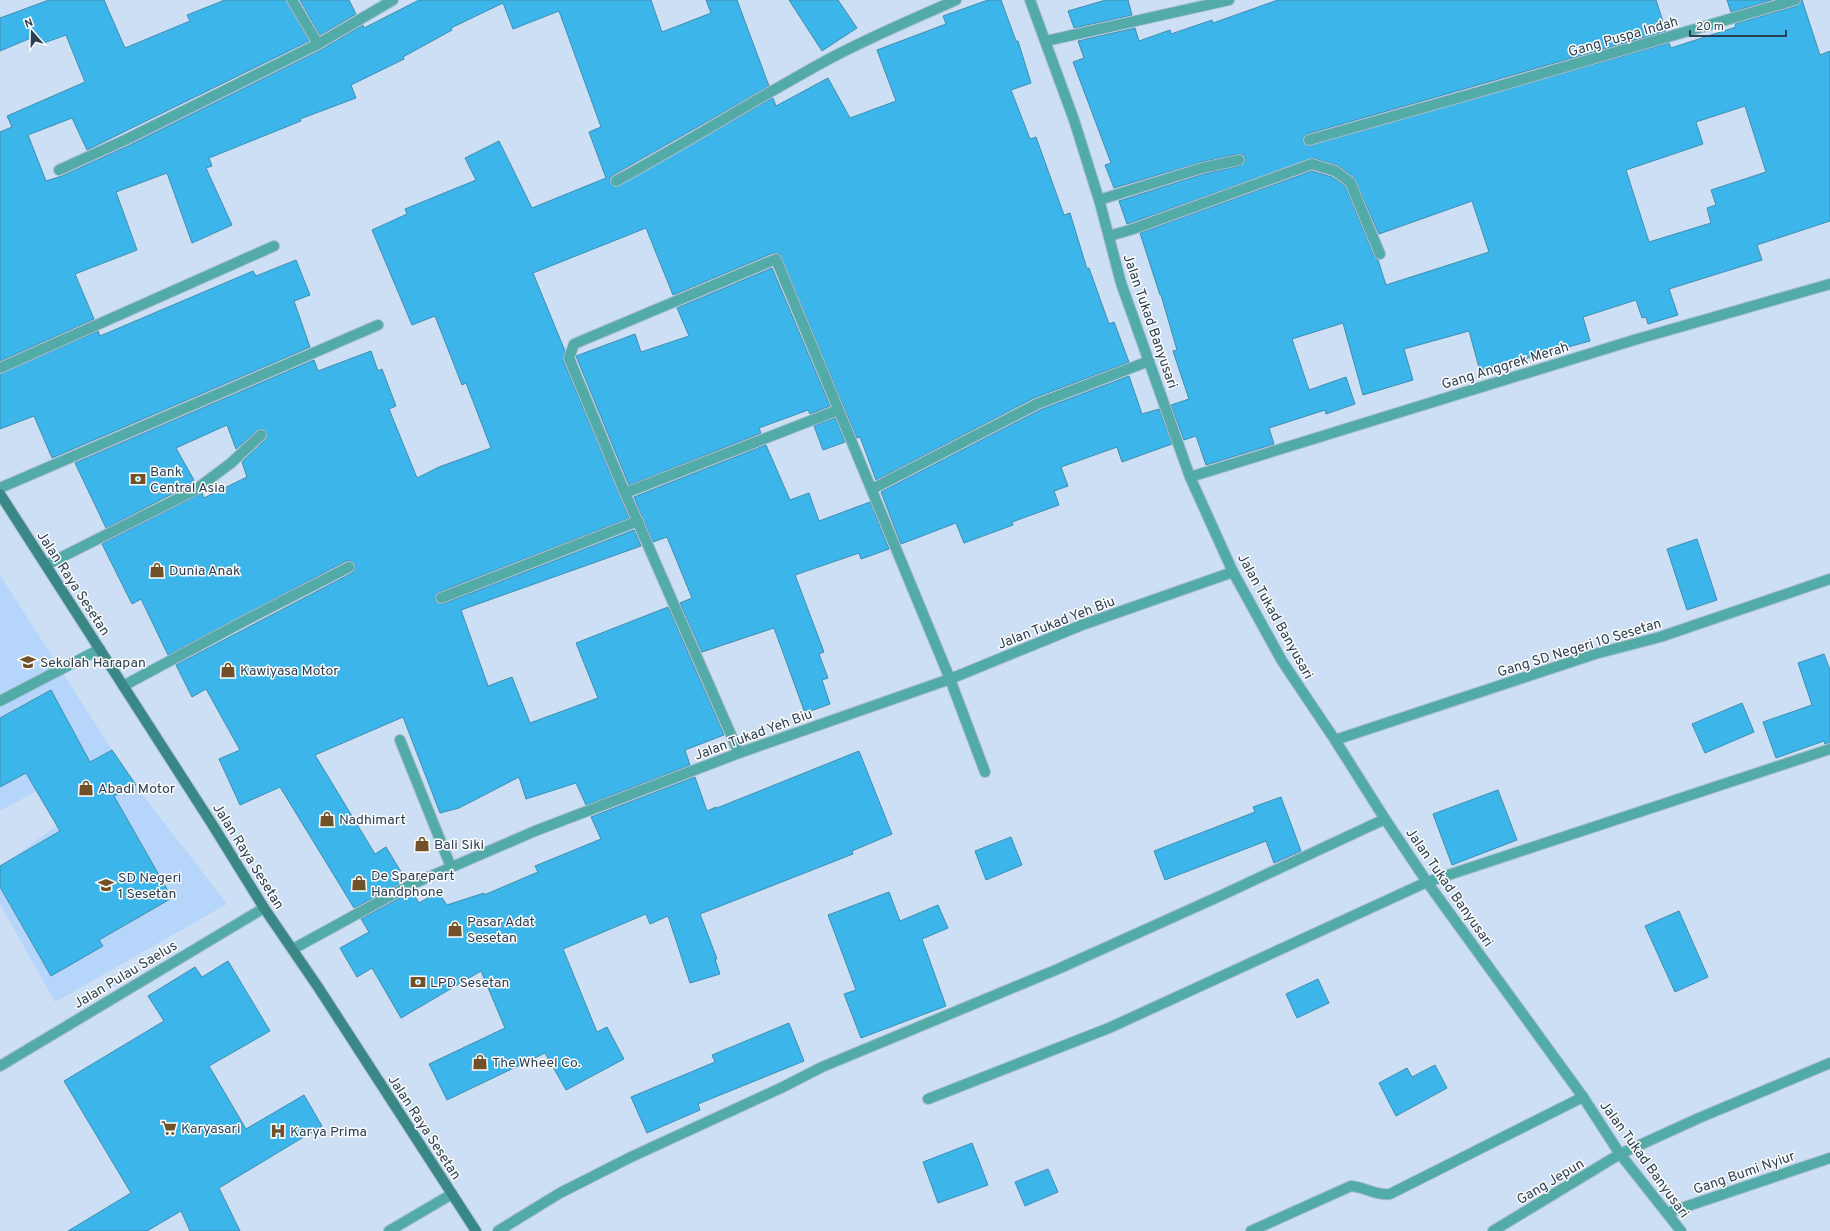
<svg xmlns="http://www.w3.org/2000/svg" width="1830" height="1231" font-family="Overpass,sans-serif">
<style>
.built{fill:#b5d6fa}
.building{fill:#3cb6ea;stroke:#408db0;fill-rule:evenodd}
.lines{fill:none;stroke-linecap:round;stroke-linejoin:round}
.service-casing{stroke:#a8bcd2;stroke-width:12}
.minor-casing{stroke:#a8bcd2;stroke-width:12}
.tertiary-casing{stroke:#a8bcd2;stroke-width:12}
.secondary-casing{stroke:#a8bcd2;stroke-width:12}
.service{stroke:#53aba7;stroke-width:10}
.minor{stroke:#53aba7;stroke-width:10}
.tertiary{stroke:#53aba7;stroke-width:10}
.secondary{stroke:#3a8885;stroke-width:10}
.labels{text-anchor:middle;stroke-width:3;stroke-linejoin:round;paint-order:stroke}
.street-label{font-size:14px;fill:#2a3e54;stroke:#fefefe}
.poi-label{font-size:14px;fill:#2a3e54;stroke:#fefefe;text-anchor:start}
</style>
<rect width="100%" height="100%" fill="#ccdff5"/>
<g class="built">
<path d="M0,575L112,750L0,811Z"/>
<path d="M135,785L227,904L55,1002L0,904V866L57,826Z"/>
</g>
<g class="building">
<path d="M49,0H104L125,48L190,21L187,15L225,0H286L309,41L87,150L72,118L28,135L46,181L62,176L128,146L321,50L363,25L364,28L419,0H651L662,32L711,13L706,0H737L769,86L613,175L610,178V184L616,187L773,98L776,106L828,78L850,118L896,101L877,50L946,24L943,16L988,0H1001L1016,41H1018L1031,83L1011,90L1030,139L1036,137L1064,215L1070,213L1087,269L1089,268L1109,324L1114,322L1129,362L1034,398L876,480L860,437L857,438L780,254L773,253L673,295L646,228L533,273L565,351L563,360L629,518L439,592L435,597V601L440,604H443L634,530L641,546L461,610L488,686L512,677L530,723L598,698L576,643L668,607L724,735L685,750L690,765L586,805L576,783L526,799L519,777L459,808L440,813L403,717L315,755L375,854L386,847L406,880L354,908L280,787L240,805L219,759L240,750L206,689L192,697L176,665L352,573L355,568V564L350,561H346L168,655L141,599L132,604L102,544L202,493L204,498L247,477L242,462L265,440L267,433L263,429H259L236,449L227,425L176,448L195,482L106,528L75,463L314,360L318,371L371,351L378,371L382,369L396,406L389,409L417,478L439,467L491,448L466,383L462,385L435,316L412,325L372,230L407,214L405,209L476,180L465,158L499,141L532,208L606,178L589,132L601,127L559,11L513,29L503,3L451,28L452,30L403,57L404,59L351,85L356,98L300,119L301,121L209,158L212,166L206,168L232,225L192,243L167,173L116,192L137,250L75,274L94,319L0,361V132L12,127L7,116L85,82L66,35L41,44L38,35L0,51V18Z"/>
<path d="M300,0H349L356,14L320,35Z"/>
<path d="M789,0H838L857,28L822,51Z"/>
<path d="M1106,0H1128L1132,15L1074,28L1068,11Z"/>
<path d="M1278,0H1656L1666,31L1307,134L1304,136L1303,141L1308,146L1669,43L1671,48L1736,27L1735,24L1797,6L1802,0L1820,55L1830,51V221L1757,245L1762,260L1669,289L1678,315L1648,324L1646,317L1642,318L1636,300L1583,317L1590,341L1480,371L1469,331L1404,349L1413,380L1363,395L1343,323L1292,339L1309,390L1346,377L1355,404L1326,414L1325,410L1269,428L1274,444L1206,465L1196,436L1184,440L1171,405L1189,399L1173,351L1177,350L1161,295H1160L1140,233L1312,171L1332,177L1345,186L1374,256L1378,260L1386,285L1489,252L1472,201L1379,234L1354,177L1337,165L1313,158L1127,224L1119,201L1204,174L1240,166L1245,162V158L1244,155L1238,154L1201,162L1114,188L1105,165L1111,163L1073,62L1084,58L1078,41L1135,28L1139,41L1170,30L1171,34L1212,20L1213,23ZM1745,106L1766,172L1711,190L1716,205L1707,208L1711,223L1649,242L1626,170L1703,144L1696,122Z"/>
<path d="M1727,0H1772L1731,12Z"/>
<path d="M296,260L310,295L294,301L310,347L52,458L34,416L0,429V374L98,331L100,336L253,271L256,276Z"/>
<path d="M772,268L830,406L810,414L808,410L759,428L761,433L629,485L576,356L635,334L641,352L689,336L677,308Z"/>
<path d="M1129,376L1142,414L1159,409L1172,444L1122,462L1117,447L1061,467L1068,486L1054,491L1059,505L1012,522L1013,525L964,543L956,523L901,544L881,492L1040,410Z"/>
<path d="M835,418L845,442L823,450L814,426Z"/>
<path d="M766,445L790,500L809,493L819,521L870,502L889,549L861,559L859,553L795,575L824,652L819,654L828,678L822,680L830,704L805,713L774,628L702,652L680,603L692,598L667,537L653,542L634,497Z"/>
<path d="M1697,539L1717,600L1687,610L1667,549Z"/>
<path d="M1824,654L1830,670V743L1825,744L1824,741L1776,758L1763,722L1812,705L1798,663Z"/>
<path d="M51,690L90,762L112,750L136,785L114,796L172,898L99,940L103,946L51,976L0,887V866L60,831L26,773L0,787V718Z"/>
<path d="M1742,703L1754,732L1705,753L1692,724Z"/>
<path d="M859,751L892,834L852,851L853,854L700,914L717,959H715L720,974L690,983L668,916L650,924L646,914L563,949L597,1032L607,1027L624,1059L566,1090L545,1053L447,1100L429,1064L505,1028L481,971L401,1018L372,968L357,977L340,948L369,932L361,919L411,892L412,891L419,903L438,892L447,905L484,893V895L538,872L535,866L601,839L591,817L695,777L707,811L716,807L717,808Z"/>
<path d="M1498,790L1517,840L1452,865L1433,814Z"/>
<path d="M1281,797L1301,851L1274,863L1266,841L1165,880L1154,851L1255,812L1253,807Z"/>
<path d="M1011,837L1022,865L986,880L975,851Z"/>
<path d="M889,892L900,921L938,905L948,928L922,939L946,1006L861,1038L844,994L856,990L828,915Z"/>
<path d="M1679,911L1708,977L1675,992L1645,926Z"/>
<path d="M228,961L270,1031L209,1066L246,1129L304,1095L322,1126L219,1188L240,1231H190L181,1211L147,1231H68L131,1193L64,1081L164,1021L148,996L195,967L202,977Z"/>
<path d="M1318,979L1329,1003L1297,1018L1286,994Z"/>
<path d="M789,1023L804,1061L698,1104L700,1110L647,1133L631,1097L715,1062L712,1055Z"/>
<path d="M1435,1065L1447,1088L1396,1116L1379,1083L1407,1068L1412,1077Z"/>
<path d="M972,1143L988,1185L938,1203L923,1162Z"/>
<path d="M1048,1169L1058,1192L1025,1206L1015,1182Z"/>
</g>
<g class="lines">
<defs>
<g id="service">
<path d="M46,565L195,490L231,463L261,435"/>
<path d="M0,701L100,649"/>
</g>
<g id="minor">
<path d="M292,0L318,44"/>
<path d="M1030,0L1074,120L1100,203L1121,283L1190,477L1233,572L1282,661L1335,740L1385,819L1427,882L1583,1097L1620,1154L1681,1231"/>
<path d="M1046,41L1229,0"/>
<path d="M1309,140L1482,91L1795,0"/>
<path d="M59,170L125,140L318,44L393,0"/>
<path d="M616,181C688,142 757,98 829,59C870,37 913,19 956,0"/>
<path d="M1099,200L1202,168L1239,160"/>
<path d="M1109,236L1130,230L1312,164L1335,171L1350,182L1380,254"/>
<path d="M0,368L274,246"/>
<path d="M1190,477L1634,340L1830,284"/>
<path d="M0,488L378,325"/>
<path d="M872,489L1037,404L1149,361"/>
<path d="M625,493L838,410"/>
<path d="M441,598L638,521"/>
<path d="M123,686L248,619L349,567"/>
<path d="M400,740L451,867"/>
<path d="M1335,740L1595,654L1660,637L1830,579"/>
<path d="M739,753L625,493L569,358L574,344L776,259L950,679L985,772"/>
<path d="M293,949L408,886L535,831L739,753L950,679L1082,625L1233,572"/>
<path d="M928,1099L1109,1028L1427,882L1830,749"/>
<path d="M1667,1213L1830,1158"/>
<path d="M389,1231L452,1194"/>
<path d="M498,1231L560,1193L631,1157L783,1087L822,1067L1058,969L1220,896L1385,819"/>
<path d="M1251,1231L1351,1186C1365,1187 1376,1196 1390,1194L1583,1097"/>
<path d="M1493,1231L1620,1154L1699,1118L1830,1063"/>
</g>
<path id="tertiary" d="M0,1066L264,908"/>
<path id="secondary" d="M0,494L212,824L264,908L318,987L476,1231"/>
</defs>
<use href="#service" class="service-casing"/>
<use href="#minor" class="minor-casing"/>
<use href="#tertiary" class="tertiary-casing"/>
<use href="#secondary" class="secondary-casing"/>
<use href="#service" class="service"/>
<use href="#minor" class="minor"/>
<use href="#tertiary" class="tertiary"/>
<use href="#secondary" class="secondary"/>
</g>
<defs>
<symbol id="bank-bare" viewBox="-9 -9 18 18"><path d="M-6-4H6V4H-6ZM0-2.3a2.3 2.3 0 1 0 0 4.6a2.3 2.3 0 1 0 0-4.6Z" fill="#725128" stroke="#fefefe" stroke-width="2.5" paint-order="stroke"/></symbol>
<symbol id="shop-bare" viewBox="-9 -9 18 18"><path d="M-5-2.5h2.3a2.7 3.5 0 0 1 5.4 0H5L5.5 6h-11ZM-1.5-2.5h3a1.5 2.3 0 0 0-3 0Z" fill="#725128" stroke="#fefefe" stroke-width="2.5" paint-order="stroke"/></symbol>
<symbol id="school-bare" viewBox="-9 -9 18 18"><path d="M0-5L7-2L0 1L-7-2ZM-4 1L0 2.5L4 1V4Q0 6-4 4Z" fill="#725128" stroke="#fefefe" stroke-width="2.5" paint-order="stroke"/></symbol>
<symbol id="supermarket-bare" viewBox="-9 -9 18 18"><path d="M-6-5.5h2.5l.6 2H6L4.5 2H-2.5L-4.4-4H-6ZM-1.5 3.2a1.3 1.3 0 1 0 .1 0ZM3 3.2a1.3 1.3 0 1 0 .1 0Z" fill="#725128" stroke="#fefefe" stroke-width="2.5" paint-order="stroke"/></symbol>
<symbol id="hospital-bare" viewBox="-9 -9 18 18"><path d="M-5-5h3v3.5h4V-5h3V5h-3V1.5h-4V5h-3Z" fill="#725128" stroke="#fefefe" stroke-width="2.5" paint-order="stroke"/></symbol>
</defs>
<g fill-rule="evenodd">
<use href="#bank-bare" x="127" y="468" width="22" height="22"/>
<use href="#shop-bare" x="146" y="559" width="22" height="22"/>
<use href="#school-bare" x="17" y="651" width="22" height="22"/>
<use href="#shop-bare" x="217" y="659" width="22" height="22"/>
<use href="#shop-bare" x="75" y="777" width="22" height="22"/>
<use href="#shop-bare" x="316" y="808" width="22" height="22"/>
<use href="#shop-bare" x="411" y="833" width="22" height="22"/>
<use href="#shop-bare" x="348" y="872" width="22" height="22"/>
<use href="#school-bare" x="95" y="874" width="22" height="22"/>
<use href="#shop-bare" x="444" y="918" width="22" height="22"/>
<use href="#bank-bare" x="407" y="971" width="22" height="22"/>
<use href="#shop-bare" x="469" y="1051" width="22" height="22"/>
<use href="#supermarket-bare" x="158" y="1117" width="22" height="22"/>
<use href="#hospital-bare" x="267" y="1120" width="22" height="22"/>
</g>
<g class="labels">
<g class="street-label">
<text transform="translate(1623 36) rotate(-16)" y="5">Gang Puspa Indah</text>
<text transform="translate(1151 321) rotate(71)" y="5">Jalan Tukad Banyusari</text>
<text transform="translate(1505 365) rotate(-17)" y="5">Gang Anggrek Merah</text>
<text transform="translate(74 583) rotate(57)" y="5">Jalan Raya Sesetan</text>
<text transform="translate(1276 616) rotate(61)" y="5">Jalan Tukad Banyusari</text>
<text transform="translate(1056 622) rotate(-21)" y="5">Jalan Tukad Yeh Biu</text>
<text transform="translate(1579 647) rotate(-17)" y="5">Gang SD Negeri 10 Sesetan</text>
<text transform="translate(753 734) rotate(-20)" y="5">Jalan Tukad Yeh Biu</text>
<text transform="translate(249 856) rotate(58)" y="5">Jalan Raya Sesetan</text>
<text transform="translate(1450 887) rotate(55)" y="5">Jalan Tukad Banyusari</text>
<text transform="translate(125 974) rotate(-31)" y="5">Jalan Pulau Saelus</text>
<text transform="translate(425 1127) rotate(57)" y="5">Jalan Raya Sesetan</text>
<text transform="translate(1645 1159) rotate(54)" y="5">Jalan Tukad Banyusari</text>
<text transform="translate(1744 1172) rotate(-19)" y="5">Gang Bumi Nyiur</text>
<text transform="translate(1550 1181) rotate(-31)" y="5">Gang Jepun</text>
</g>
<g class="poi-label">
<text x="150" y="476">Bank<tspan x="150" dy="16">Central Asia</tspan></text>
<text x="169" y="575">Dunia Anak</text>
<text x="40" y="667">Sekolah Harapan</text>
<text x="240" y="675">Kawiyasa Motor</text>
<text x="98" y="793">Abadi Motor</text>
<text x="339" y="824">Nadhimart</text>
<text x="434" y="849">Bali Siki</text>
<text x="371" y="880">De Sparepart<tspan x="371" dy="16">Handphone</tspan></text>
<text x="118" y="882">SD Negeri<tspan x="118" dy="16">1 Sesetan</tspan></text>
<text x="467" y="926">Pasar Adat<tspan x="467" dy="16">Sesetan</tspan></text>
<text x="430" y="987">LPD Sesetan</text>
<text x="492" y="1067">The Wheel Co.</text>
<text x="181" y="1133">Karyasari</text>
<text x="290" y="1136">Karya Prima</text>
</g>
</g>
<g transform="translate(32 32) rotate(340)" stroke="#fefefe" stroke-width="3" paint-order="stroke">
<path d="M0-3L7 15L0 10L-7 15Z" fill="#2a3e54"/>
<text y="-6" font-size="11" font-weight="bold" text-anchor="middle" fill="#2a3e54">N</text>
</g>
<path d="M1690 30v6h96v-6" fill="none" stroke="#2a3e54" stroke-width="2"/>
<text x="1696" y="30" font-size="12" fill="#2a3e54" stroke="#fefefe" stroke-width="3" paint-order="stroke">20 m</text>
</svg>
